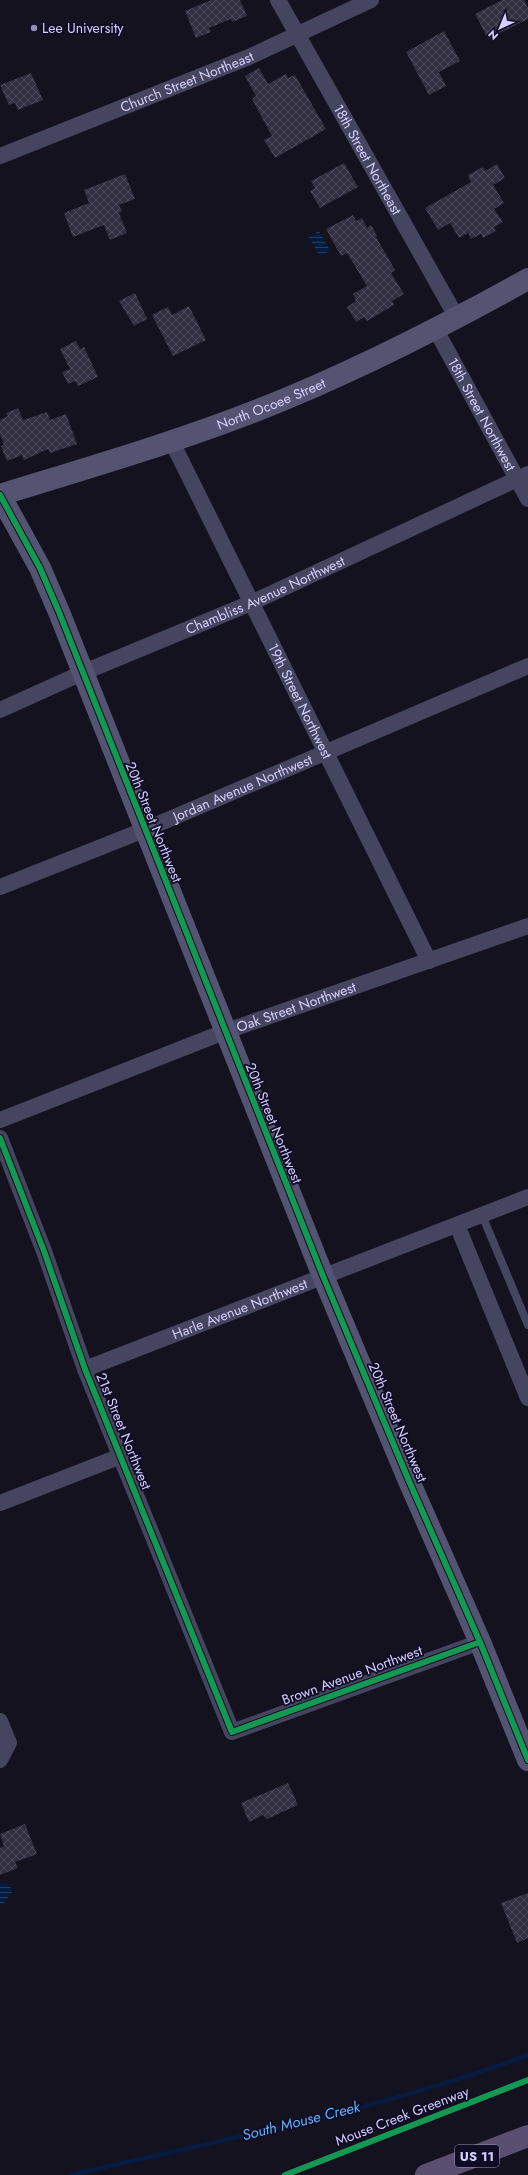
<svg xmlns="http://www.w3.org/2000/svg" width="528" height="2175" font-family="Jost,sans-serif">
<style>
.water{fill:url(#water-rules)}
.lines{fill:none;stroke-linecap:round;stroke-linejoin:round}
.stream{stroke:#061b41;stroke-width:4.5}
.building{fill:url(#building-cross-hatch)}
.lane{stroke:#464560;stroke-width:8}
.street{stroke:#464560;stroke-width:16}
.secondary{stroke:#555372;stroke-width:22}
.primary{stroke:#5b4f71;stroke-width:22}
.cycleway-casing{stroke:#100c24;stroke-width:8}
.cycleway{stroke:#139951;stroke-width:6}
.poi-dot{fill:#918db0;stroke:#100c24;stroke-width:1.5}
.labels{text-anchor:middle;stroke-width:3.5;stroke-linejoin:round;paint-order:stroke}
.shield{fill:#100c24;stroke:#9994bd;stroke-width:1}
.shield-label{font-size:13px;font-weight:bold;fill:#d4cfff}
.poi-label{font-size:14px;fill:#d4cfff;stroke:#100c24;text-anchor:start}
.street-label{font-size:14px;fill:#d4cfff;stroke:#100c24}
.water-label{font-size:15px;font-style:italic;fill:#5db3ff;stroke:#100c24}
</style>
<defs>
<pattern id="water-rules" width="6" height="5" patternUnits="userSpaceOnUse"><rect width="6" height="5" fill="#061b41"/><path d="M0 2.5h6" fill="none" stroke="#293b5e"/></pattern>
<pattern id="building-cross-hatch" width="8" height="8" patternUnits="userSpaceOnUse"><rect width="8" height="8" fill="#322f40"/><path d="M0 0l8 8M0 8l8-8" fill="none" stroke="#4f4c5d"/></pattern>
</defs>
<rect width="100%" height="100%" fill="#14121e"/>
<g class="water">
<path d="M319,231L330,251L320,256L309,237Z"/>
<path d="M0,1883H7L13,1891L3,1904H0Z"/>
</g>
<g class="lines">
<path class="stream" d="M71,2175C224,2139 380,2110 528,2055"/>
</g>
<g class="building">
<path d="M211,0H240L247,16L232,22L231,19L209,28L211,32L196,38L185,11Z"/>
<path d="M502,0H524L528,8V19L488,39L475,14Z"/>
<path d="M444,31L460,61L439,72L446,86L429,95L406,52Z"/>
<path d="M259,68L268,84L286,74L288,78L295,75L326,129L275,158L264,140L272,136L252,99L256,96L245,76Z"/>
<path d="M31,73L43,100L18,110L15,103L9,105L0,85Z"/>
<path d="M344,163L358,187L320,208L310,191L315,188L311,181Z"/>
<path d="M497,164L505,178L493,185L504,203L494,209L503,222L494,227L496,231L483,238L481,234L471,239L468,233L459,238L450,223L438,230L425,208L471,182L468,175L483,167L485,171Z"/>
<path d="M125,174L135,199L119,205L122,211L119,213L127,233L110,240L104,225L73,237L64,213L89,203L84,190Z"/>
<path d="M353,215L356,221L362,218L367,228L371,225L377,236L376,237L395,270L391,273L404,294L392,301L394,305L367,321L364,317L356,322L347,307L356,301L353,294L367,286L347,253L341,256L326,229Z"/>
<path d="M135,293L147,319L134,326L119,301Z"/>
<path d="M189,306L206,340L173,356L152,315L168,307L172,315Z"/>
<path d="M76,341L80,349L84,347L98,377L78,386L75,381L68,384L62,372L70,369L60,349Z"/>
<path d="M18,408L23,420L47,412L50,420L66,414L77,444L50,453L48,449L24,460L22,455L7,461L1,446L4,445L0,434V420L8,416L6,413Z"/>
<path d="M288,1783L298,1805L267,1819L263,1815L249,1822L241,1803Z"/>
<path d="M25,1824L37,1854L15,1862L18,1868L0,1875V1848L4,1846L0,1834Z"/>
<path d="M528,1893V1938L517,1943L501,1903Z"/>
</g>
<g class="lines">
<path class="lane" d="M482,1215L528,1325"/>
<g class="street">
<path id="s1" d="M278,0L457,318"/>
<path id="s2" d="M0,156L249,57L371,0"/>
<path id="s3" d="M436,330L528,499"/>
<path id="s4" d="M172,442L429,961"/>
<path id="s5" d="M0,710L82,673L251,603L528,474"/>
<path id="s6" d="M0,887L144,830L528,666"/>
<path id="s7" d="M0,1120L224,1032L528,926"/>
<path d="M0,1138L44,1251L85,1369L232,1732L480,1642"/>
<path d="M457,1225L528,1398"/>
<path id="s8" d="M85,1369L528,1197"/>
<path d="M0,1503L121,1456"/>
<path d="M0,1721L9,1743L0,1760"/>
</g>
<g class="secondary">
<path d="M0,495L40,568L59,612L323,1276L409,1481L480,1642L528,1760"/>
<path id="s9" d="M0,495C87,468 174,443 258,410C352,373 440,328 528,279"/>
</g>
<path class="primary" d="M426,2175L528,2136"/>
<defs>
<g id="cycleway">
<path d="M0,495L40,568L59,612L323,1276L409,1481L480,1642L528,1760"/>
<path d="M0,1138L44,1251L85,1369L232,1732L480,1642"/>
<path d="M285,2175L528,2080"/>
</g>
</defs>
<use href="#cycleway" class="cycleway-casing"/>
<use href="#cycleway" class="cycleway"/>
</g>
<circle class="poi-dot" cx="34" cy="28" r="4"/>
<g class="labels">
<rect class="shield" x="455" y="2145" width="44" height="22" rx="3"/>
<g class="shield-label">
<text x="477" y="2161">US 11</text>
</g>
<g class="poi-label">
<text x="42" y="33">Lee University</text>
</g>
<g class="street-label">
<text dy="5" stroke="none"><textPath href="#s2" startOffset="201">Church Street Northeast</textPath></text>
<text dy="5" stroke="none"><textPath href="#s1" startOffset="183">18th Street Northeast</textPath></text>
<text dy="5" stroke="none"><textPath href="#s9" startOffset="286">North Ocoee Street</textPath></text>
<text dy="5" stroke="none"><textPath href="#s3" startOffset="96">18th Street Northwest</textPath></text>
<text dy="5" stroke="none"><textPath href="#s5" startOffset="289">Chambliss Avenue Northwest</textPath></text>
<text dy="5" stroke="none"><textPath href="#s4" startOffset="289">19th Street Northwest</textPath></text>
<text dy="5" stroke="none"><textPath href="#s6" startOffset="262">Jordan Avenue Northwest</textPath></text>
<text transform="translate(154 822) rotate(68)" y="5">20th Street Northwest</text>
<text dy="5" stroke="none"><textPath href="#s7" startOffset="317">Oak Street Northwest</textPath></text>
<text transform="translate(274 1123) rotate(68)" y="5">20th Street Northwest</text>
<text dy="5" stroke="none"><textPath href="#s8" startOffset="166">Harle Avenue Northwest</textPath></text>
<text transform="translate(398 1422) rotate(67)" y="5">20th Street Northwest</text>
<text transform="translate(124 1431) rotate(68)" y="5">21st Street Northwest</text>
<text transform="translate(352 1675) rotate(-20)" y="5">Brown Avenue Northwest</text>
<text transform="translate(402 2116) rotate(-21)" y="5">Mouse Creek Greenway</text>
</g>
<g class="water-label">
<text transform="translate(301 2121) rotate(-14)" y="5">South Mouse Creek</text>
</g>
</g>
<g transform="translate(500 28) rotate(224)" stroke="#100c24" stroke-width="3" paint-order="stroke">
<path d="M0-3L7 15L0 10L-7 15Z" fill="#d4cfff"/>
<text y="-6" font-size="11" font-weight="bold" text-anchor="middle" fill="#d4cfff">N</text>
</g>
</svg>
